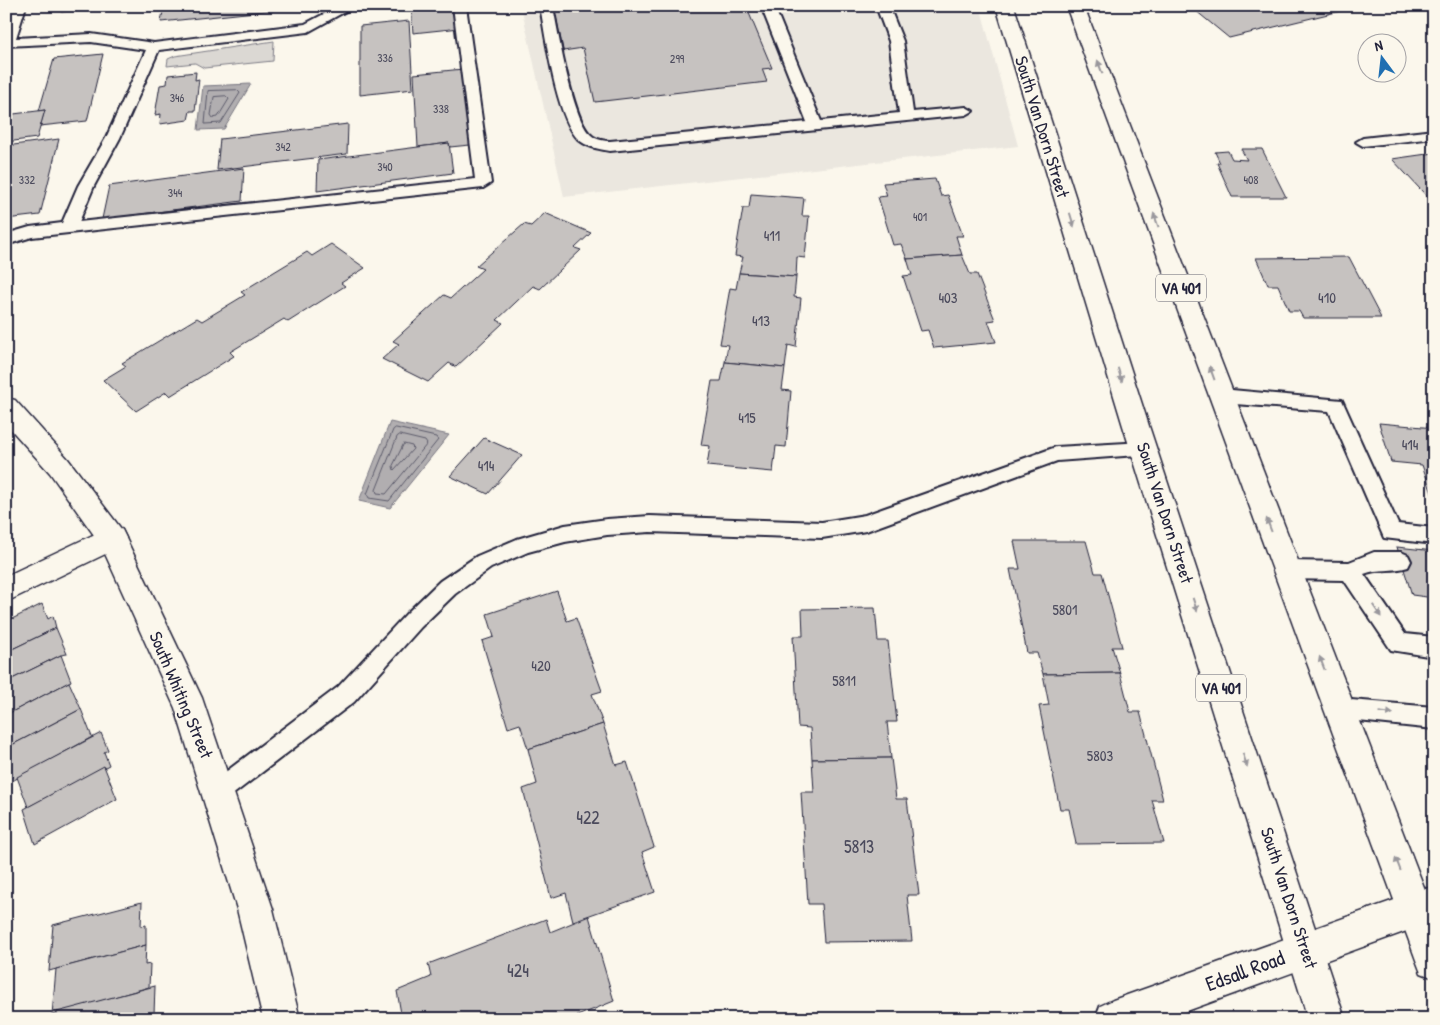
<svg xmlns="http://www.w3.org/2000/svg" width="1440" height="1025" font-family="'Patrick Hand',sans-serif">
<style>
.built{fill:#ebe7df}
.green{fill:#dbd8d3;stroke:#7e7d87}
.water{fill:#b1aeb0;stroke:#787681}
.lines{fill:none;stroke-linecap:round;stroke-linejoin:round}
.shore{stroke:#5b5a6a;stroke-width:1}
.building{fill:#c6c2c0;stroke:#22223b}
.lane-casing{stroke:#22223b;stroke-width:4}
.street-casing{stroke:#22223b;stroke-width:3}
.secondary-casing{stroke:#22223b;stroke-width:3}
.primary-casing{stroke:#22223b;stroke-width:3}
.lane{fill:#fbf7ec;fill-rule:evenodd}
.street{fill:#fbf7ec;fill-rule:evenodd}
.secondary{fill:#fbf7ec;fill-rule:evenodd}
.primary{fill:#fbf7ec;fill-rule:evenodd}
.oneway{fill:#99979c}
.labels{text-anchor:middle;stroke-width:4;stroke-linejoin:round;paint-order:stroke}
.far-number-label{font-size:12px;fill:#4b4a5c}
.number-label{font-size:15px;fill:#4b4a5c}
.shield{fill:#fbf7ec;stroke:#636270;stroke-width:1}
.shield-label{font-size:16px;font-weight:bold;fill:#22223b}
.street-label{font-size:18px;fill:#22223b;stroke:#fbf7ec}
.near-number-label{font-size:18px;fill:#4b4a5c}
.near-street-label{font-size:21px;fill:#22223b;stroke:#fbf7ec}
</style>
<rect width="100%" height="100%" fill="#fbf7ec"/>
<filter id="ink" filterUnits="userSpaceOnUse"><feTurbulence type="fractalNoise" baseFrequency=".02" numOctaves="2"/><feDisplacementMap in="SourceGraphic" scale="10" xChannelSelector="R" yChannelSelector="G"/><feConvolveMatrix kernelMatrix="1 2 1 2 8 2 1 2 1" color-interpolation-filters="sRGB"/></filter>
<g filter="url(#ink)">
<path class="built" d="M521,6H980L1018,146L564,197Z"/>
<path class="green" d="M274,41L273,61L204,68L195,63L167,66L168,59L175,56Z"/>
<g class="water">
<path d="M251,84L224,129L198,130L203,86Z"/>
<path d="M390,422L449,435L390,508L359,501Z"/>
</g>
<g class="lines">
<g class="shore">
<path d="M237,90L240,93L221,123L205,124L208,91Z"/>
<path d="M226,96L229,99L218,117L213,118L211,115L214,97Z"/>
<path d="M396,428L436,437L438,440L389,501L369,498L367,494L393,430Z"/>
<path d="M400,435L425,441L427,444L386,494L377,493L376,490L397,437Z"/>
<path d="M404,444L412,446L413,449L394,470L393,466Z"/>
</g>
</g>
<g class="building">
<path d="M63,6H123L61,12Z"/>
<path d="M164,6H274V10L161,22Z"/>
<path d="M411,6H457L460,28L413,33Z"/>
<path d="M554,6H746L772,68L762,69L767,82L595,102L583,48L563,51Z"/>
<path d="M1190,6H1361L1229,38Z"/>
<path d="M409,21L413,89L360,95V26Z"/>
<path d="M103,54L87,121L40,126L45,110L39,111L54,59Z"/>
<path d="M463,69L470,145L450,147L449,143L418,147L414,74Z"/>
<path d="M196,72L195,80L199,79L195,111H190L188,120L160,124L161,114L155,115L160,85L167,84L168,75Z"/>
<path d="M45,110L37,138L6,142V115Z"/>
<path d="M348,124L347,154L217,170L220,139Z"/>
<path d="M59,139L40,215L6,219V146Z"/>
<path d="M449,143L453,173L317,191L318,160Z"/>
<path d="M1241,149H1262L1286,197H1232L1217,163H1220L1215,152L1228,151L1232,159L1247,160Z"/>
<path d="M1434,153V204L1392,159Z"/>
<path d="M244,168L242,201L102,219L109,186Z"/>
<path d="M935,179L941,196L948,195L963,236H956L962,255L907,259L901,244L893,245L878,197L887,196L883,183Z"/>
<path d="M751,194L804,198L802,216H809L805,258L797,257L796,277L739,273L743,257L735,256L743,208H749Z"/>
<path d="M545,213L591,233L575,248L581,250L540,289L533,286L497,320L503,323L456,367L449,363L428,382L382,359L399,344L393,341L444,295L451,298L483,269L476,266L524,224L531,226Z"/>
<path d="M331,244L365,268L341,283L345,286L288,322L284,319L230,352L234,356L170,396L166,392L136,411L103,380L126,366L122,363L197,318L202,321L245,295L241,292L307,252L312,256Z"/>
<path d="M962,255L970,274H977L995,320L988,321L996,342L934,348L928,330L921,331L903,276L912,275L907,259Z"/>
<path d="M1349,257L1381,318H1303L1299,311H1289L1278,285H1268L1256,258Z"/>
<path d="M739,273L796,277L794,297L801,298L796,347L788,345L785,368L725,362L728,345L720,344L730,288L736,289Z"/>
<path d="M725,362L785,368L782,390L791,391L786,447L776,446L773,472L707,466L710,446L701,445L712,381H721Z"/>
<path d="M1379,423L1434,428V499L1422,465L1391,462Z"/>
<path d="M484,438L522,455L488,494L450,476Z"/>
<path d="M1014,541H1086L1095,573H1102L1122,647H1112L1120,673L1043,674L1037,653H1027L1010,569H1020Z"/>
<path d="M1397,547L1434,551V598L1412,595Z"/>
<path d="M557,591L567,621L576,618L602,691L592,694L603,724L528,749L520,724L508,728L482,641L494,637L487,614Z"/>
<path d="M42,604L48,619L53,616L56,628L6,652V622Z"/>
<path d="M875,608L878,641H888L897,722H887L891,758L812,759L810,728L798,727L793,636H803L802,609Z"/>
<path d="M56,628L67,654L61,655L6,682V652Z"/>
<path d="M61,655L71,681L6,715V682Z"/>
<path d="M1120,673L1130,712H1140L1163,800H1152L1164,843L1076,844L1069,809H1060L1039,706L1049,705L1043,674Z"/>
<path d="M69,682L81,709L6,748V715Z"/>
<path d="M81,709L92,737L14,780L6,757V748Z"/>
<path d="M603,724L616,765L627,762L654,847L642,852L655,892L573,921L566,893L551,898L523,789L537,784L528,749Z"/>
<path d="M101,733L108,750L104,752L109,765L28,807L17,777Z"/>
<path d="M891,758L896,799H907L919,895H907L912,941L824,942L821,904H808L801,792H814L812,759Z"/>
<path d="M104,766L117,799L35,844L24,809Z"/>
<path d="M142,902L141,926L146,925V945L49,971L53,925Z"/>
<path d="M589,916L614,1001L570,1019H402L397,991L431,977L428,964L546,919L550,932Z"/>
<path d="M146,945L145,965L150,964L149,987L52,1015L56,969Z"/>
<path d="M155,986L154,1014L149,1015V1019H57V1012Z"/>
</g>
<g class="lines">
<defs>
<g id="lane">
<path d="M13,6H26L16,38L91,34L154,43L305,24L339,6H355L308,32L159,50L120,138L94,186L79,222L475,179L453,6H466L491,183L483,188L32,237L6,245V234L30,227L62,223L78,186L106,138L146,50L91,42L6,46V27Z"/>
<path d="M540,6H553C558,33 572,115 589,133C594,139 602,141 610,141L807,122L761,6H774L821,121L899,113L889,41L876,6H889L903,41L913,112L966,107L973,111L966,115L610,151C599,149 586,147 578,139C556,116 546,39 540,6Z"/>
<path d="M1434,130V138L1363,146L1356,142L1363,138Z"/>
<path d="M1221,389L1342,400L1398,524L1434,528V544L1384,538L1329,411L1221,403L1214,401L1212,396L1214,391Z"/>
<path d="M1144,442L1151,444L1154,449L1151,454L1057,461L866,531L822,538L650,532L607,535L565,542L528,552L491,568L455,594L421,627L354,702L227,799L219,802L211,799L207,791L211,783L338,687L406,614L440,581L477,556L517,539L565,525L607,519L650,516L822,522L865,515L1056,447Z"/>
<path d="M1374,552H1401L1408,555L1411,561L1408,567C1393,572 1379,568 1364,574L1405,634L1434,637V657L1391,650L1344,580L1286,579L1279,576L1276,570L1279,564L1286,561L1349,562Z"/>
<path d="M1339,699L1434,707V729L1339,719L1331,716L1328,709L1331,702Z"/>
</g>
<path id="street" d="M112,526L122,530L126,538L122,546L6,602V576Z"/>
<g id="secondary">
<path d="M6,398L15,400L68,459L122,530L202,698L273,909L300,1019H263L237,909L175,708L101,545L50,473L6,424Z"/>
<path d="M1434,886V921L1165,1019H1095L1100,1006L1113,1000Z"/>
</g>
<g id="primary">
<path d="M996,6H1014L1149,426L1345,1019H1308L1123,426Z"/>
<path d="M1066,6H1084L1434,913V978L1421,973L1416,960Z"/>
</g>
</defs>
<use href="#lane" class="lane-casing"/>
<use href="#street" class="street-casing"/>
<use href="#secondary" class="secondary-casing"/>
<use href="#primary" class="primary-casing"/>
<use href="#lane" class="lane"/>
<use href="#street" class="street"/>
<use href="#secondary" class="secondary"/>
<use href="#primary" class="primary"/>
</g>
<defs><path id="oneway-solid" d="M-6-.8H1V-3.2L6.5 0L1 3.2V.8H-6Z" transform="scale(1.25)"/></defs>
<g class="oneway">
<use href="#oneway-solid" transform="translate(1100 67) rotate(-110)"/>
<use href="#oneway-solid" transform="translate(1072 220) rotate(73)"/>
<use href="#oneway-solid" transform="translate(1156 220) rotate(-110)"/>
<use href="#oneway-solid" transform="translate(1212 373) rotate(-110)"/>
<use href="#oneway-solid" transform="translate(1120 375) rotate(73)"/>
<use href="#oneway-solid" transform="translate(1269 525) rotate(-111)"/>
<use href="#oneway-solid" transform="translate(1195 605) rotate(72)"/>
<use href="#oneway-solid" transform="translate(1377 611) rotate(56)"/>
<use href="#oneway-solid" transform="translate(1322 663) rotate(-111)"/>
<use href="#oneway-solid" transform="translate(1386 713) rotate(6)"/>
<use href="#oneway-solid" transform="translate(1245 760) rotate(72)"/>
<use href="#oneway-solid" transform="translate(1398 864) rotate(-111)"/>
</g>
</g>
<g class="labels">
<g class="far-number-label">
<text x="385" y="62">336</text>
<text x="677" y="63">299</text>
<text x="177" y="102">346</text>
<text x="441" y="113">338</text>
<text x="283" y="151">342</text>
<text x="385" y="171">340</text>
<text x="27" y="184">332</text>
<text x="1251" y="184">408</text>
<text x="175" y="197">344</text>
<text x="920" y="221">401</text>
</g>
<g class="number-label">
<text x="772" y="241">411</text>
<text x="948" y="303">403</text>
<text x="1327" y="303">410</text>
<text x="761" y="326">413</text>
<text x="747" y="423">415</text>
<text x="1410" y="450">414</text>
<text x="486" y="471">414</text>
<text x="1065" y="615">5801</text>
<text x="541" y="671">420</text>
<text x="844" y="686">5811</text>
<text x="1100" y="761">5803</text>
</g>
<g class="shield">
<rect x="1156" y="274.5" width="50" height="27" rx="4"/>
<rect x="1196" y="674.5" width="50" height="27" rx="4"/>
</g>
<g class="shield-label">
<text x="1181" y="294">VA 401</text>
<text x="1221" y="694">VA 401</text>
</g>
<g class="street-label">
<text transform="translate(1042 127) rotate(73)" y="6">South Van Dorn Street</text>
<text transform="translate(1165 513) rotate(72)" y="6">South Van Dorn Street</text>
<text transform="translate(181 695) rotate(67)" y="6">South Whiting Street</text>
<text transform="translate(1289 898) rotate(72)" y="6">South Van Dorn Street</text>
</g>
<g class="near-number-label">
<text x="588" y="824">422</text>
<text x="859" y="853">5813</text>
<text x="518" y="977">424</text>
</g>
<g class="near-street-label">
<text transform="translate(1245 971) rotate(-20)" y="7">Edsall Road</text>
</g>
</g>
<rect width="1440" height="1025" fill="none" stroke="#fbf7ec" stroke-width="25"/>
<rect x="12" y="12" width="1415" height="1000" fill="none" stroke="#22223b" stroke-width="2" filter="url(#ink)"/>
<g transform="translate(1382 58) rotate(345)"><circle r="24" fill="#fbf7ec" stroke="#a4a2a5"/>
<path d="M0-4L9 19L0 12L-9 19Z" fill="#1f6fb2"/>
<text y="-8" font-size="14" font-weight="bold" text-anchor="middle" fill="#22223b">N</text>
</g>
</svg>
